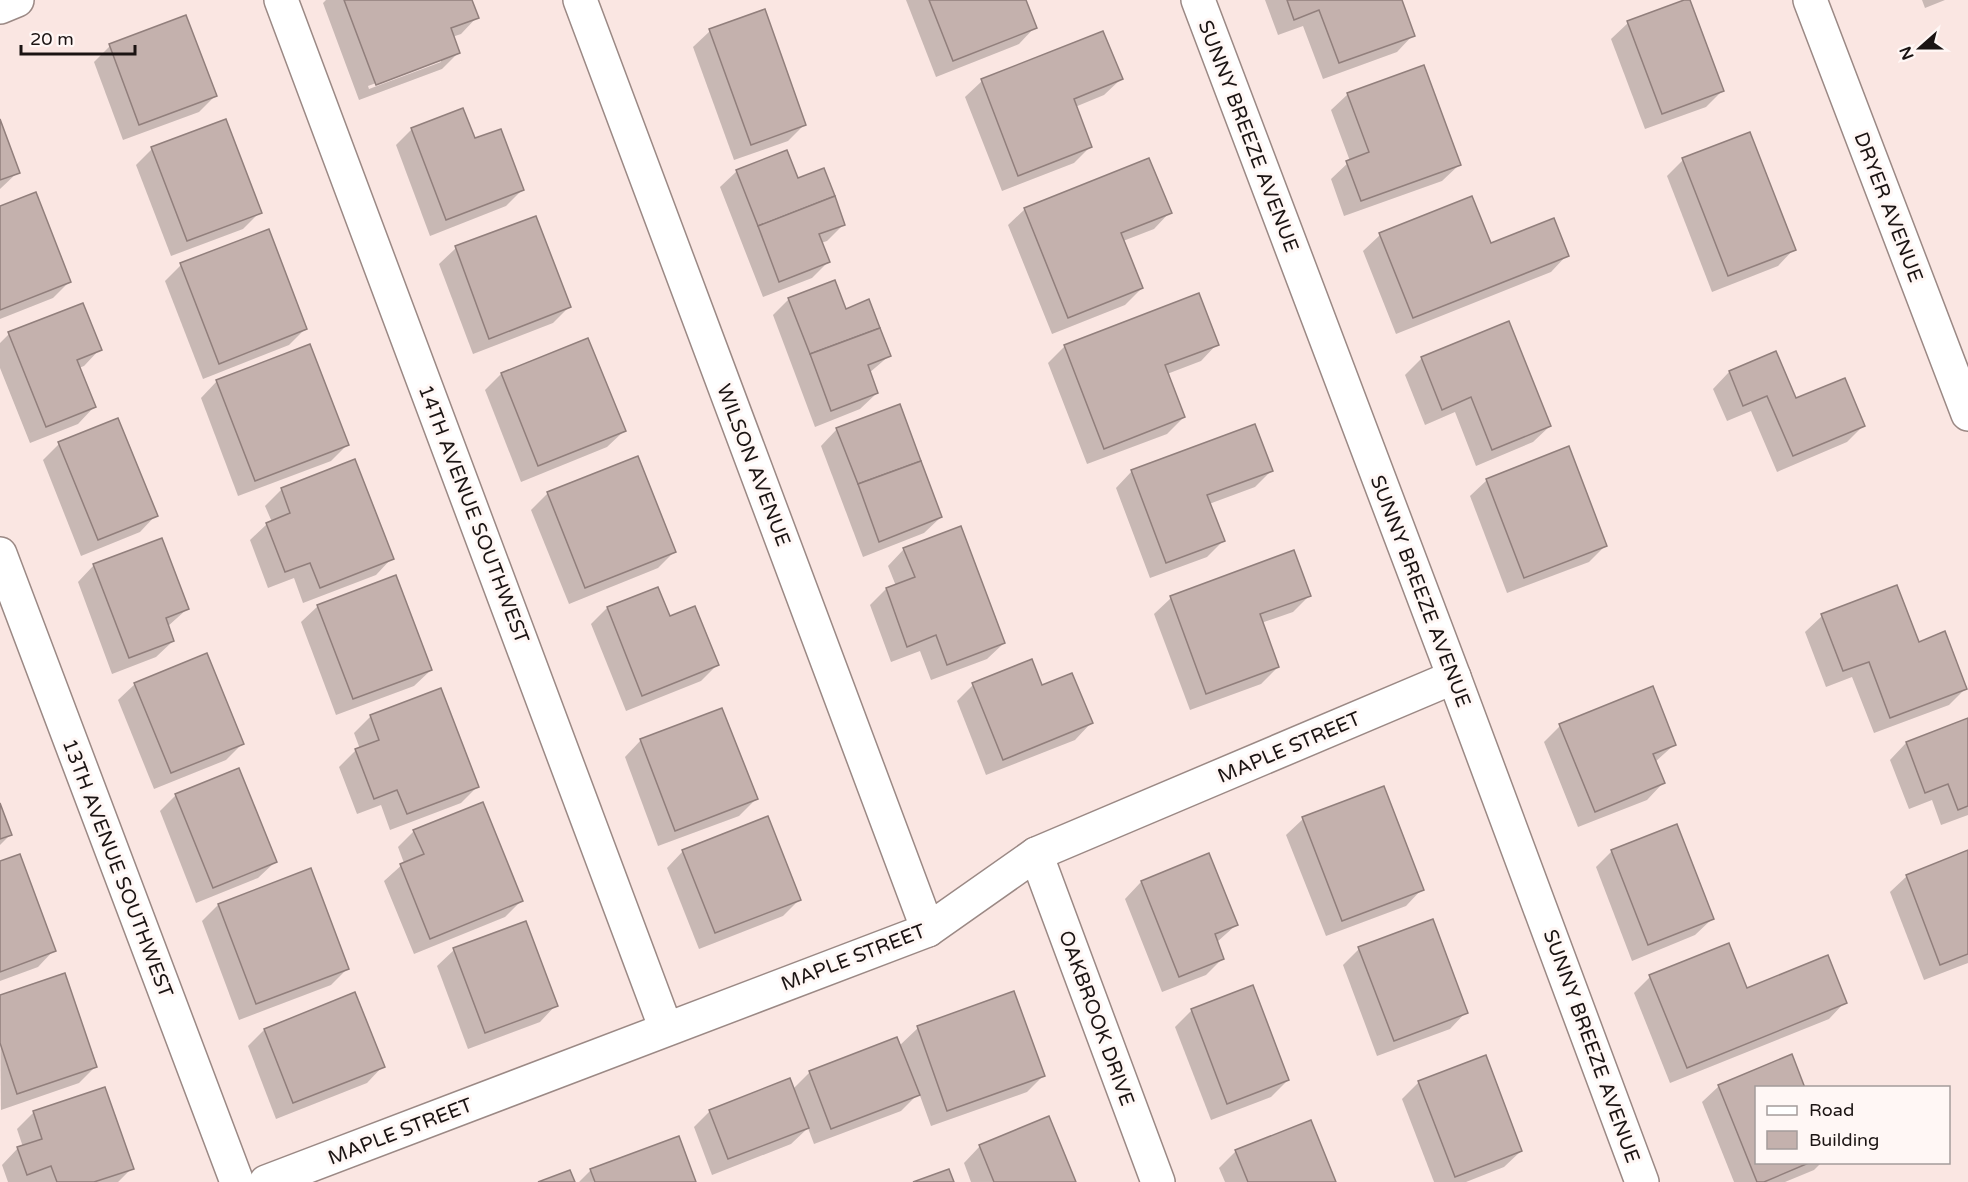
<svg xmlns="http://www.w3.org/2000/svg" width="1968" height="1182" font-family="'Varela Round',sans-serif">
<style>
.shadow{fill:#0003;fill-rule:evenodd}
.building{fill:#c4b1ad;stroke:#917f7c;stroke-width:1.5}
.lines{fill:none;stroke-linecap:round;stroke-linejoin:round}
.minor-casing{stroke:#9b8985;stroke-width:36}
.tertiary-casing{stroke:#9b8985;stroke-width:36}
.minor{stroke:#fff;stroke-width:33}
.tertiary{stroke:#fff;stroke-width:33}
.labels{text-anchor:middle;stroke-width:6;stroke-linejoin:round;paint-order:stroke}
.street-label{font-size:20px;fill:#1b1413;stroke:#fff7f5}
</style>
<rect width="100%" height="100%" fill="#fae6e2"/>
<g class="shadow">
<path d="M326,0H471L477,17L461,34L452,37L458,53L442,69L359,100L323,3ZM441,59V62L369,89L368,86Z"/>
<path d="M906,0H1025L1035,27L1019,44L936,77Z"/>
<path d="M1265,0H1400L1413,35L1397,52L1323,79L1303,26L1278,35Z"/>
<path d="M1922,0H1945L1925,8Z"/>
<path d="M1628,23L1722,91L1706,107L1645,129L1611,39Z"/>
<path d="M710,31L805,124L788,141L734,160L693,47Z"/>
<path d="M1103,33L1121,79L1104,95L1075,107L1091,146L1074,163L1002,191L965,97L982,81Z"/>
<path d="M110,46L215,96L199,112L123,140L94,62Z"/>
<path d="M1348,94L1459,165L1442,181L1344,216L1331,179L1350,161L1331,110Z"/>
<path d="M0,124L18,172L0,189Z"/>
<path d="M412,129L474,140L522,190L506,206L430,236L396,145Z"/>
<path d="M152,149L260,212L243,229L171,256L136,165Z"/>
<path d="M1683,160L1794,249L1778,266L1712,292L1667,176Z"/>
<path d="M737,171L797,180L843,225L827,241L821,243L828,262L812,278L763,297L720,187Z"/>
<path d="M1471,198L1490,245L1567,255L1551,272L1396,334L1363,251L1380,235Z"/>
<path d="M0,208L69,282L53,298L0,319Z"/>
<path d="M1025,209L1170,212L1154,229L1123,241L1142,288L1125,305L1052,334L1008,225Z"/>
<path d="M456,248L569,307L553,323L473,354L439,264Z"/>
<path d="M181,265L305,329L289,345L203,379L165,281Z"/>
<path d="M789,299L845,310L889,356L869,373L877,393L860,409L815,427L773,315Z"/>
<path d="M9,334L100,349L84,366L79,368L94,407L78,424L30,443L0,368V343Z"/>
<path d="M1217,344L1201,361L1167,374L1184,417L1167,434L1087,464L1048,363L1065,346Z"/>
<path d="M1775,353L1796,400L1863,426L1847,442L1777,472L1751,411L1727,421L1713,389L1729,372Z"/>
<path d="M1422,358L1550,426L1533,442L1476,466L1455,412L1425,425L1405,375Z"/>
<path d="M501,374L624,431L607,447L521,482L485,390Z"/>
<path d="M217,381L347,445L331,461L238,496L201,398Z"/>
<path d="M837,429L941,517L924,533L863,557L821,446Z"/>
<path d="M59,444L156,515L140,532L81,556L43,460Z"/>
<path d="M637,458L674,552L658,568L569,604L531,510L547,494Z"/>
<path d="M1272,470L1255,487L1209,504L1223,541L1207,557L1150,578L1116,488L1132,471Z"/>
<path d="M1487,480L1606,545L1589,562L1507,593L1470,496Z"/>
<path d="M282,489L392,558L376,575L303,603L294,578L268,588L250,540L267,524L272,522L265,506Z"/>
<path d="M904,549L1004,643L987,659L931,680L920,651L891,662L870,605L886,589L896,586L888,566Z"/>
<path d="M1294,552L1310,595L1293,612L1261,623L1278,667L1261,684L1190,710L1154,614L1171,598Z"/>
<path d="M94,565L187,609L167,627L173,641L156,657L112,674L78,582Z"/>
<path d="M1896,587L1918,643L1966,688L1949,705L1874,733L1852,677L1826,687L1805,632L1822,616Z"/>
<path d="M318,606L431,670L414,686L336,715L301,622Z"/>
<path d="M607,608L669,618L717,665L701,681L626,711L591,624Z"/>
<path d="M135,684L242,744L226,760L154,789L118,700Z"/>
<path d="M973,685L1041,687L1091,723L1075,740L986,775L957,701Z"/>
<path d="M371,716L477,787L461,803L390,830L381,805L357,814L339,767L356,750L360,749L354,733Z"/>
<path d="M1968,720V815L1941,825L1932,800L1909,809L1890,760L1906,743Z"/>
<path d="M1560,726L1675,744L1655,762L1663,783L1647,800L1578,827L1544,742Z"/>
<path d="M641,740L756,799L739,816L658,846L625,757Z"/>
<path d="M176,795L275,862L258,878L196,903L160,811Z"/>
<path d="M0,807L10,835L0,845Z"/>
<path d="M1303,819L1422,889L1406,906L1326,936L1286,835Z"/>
<path d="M414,831L521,901L505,917L414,954L384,881L404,863L398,847Z"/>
<path d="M683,851L799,900L783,916L699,949L667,868Z"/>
<path d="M1612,851L1712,919L1695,935L1632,961L1596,867Z"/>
<path d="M1968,852V963L1924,980L1890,892L1907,876Z"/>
<path d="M1208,855L1236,925L1217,942L1223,958L1206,975L1162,992L1125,899L1141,882Z"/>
<path d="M0,863L54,950L38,967L0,981Z"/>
<path d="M218,905L347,969L331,985L239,1020L202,921Z"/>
<path d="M1359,949L1466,1012L1450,1029L1377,1056L1343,965Z"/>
<path d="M454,950L556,1005L540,1022L468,1049L437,966Z"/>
<path d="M1650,977L1747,990L1845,1002L1829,1019L1670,1083L1634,993Z"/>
<path d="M1252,987L1288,1080L1271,1097L1211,1120L1175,1027L1191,1011Z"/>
<path d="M0,997L96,1066L79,1083L1,1110Z"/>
<path d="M918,1028L1043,1076L1027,1092L931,1126L919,1093L901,1111L814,1144L808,1128L791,1144L712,1175L694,1127L710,1111L793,1089L809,1073L897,1039L899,1046Z"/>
<path d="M264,1030L383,1066L367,1083L276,1119L248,1046Z"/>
<path d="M1419,1082L1521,1151L1504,1167L1466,1182H1434L1402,1099Z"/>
<path d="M1719,1086L1756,1088V1162H1822L1814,1170L1785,1182H1734L1702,1102Z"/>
<path d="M104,1088L132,1168L118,1182H8L2,1165L18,1148L23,1147L17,1129L33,1113Z"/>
<path d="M980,1146L1074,1182H971L964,1163Z"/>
<path d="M1236,1151L1334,1182H1225L1219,1168Z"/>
<path d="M591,1170L695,1182H579Z"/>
</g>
<g class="building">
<path d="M344,0H472L479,18L451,28L460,53L376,85Z"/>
<path d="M929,0H1026L1037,28L953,61Z"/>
<path d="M1287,0H1402L1415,36L1339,63L1319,10L1294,20Z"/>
<path d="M1684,0H1690L1724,91L1662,114L1627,21Z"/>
<path d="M765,9L806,125L751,145L709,29Z"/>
<path d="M186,15L217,96L139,125L109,44Z"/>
<path d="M1103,31L1123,79L1074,99L1092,147L1018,176L981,79Z"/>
<path d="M1424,65L1461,165L1361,201L1346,161L1369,152L1347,93Z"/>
<path d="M463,108L475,138L501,129L524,190L446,220L411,128Z"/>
<path d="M0,119L20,173L0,180Z"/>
<path d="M226,119L262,213L187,241L151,147Z"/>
<path d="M1750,132L1796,250L1728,276L1682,158Z"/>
<path d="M787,150L798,178L824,168L835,196L758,226L736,170Z"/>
<path d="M1149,158L1172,213L1121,233L1143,288L1068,318L1024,208Z"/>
<path d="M36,192L71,282L0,310V206Z"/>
<path d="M835,196L845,225L819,234L830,262L779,282L758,226Z"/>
<path d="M1472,196L1491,243L1554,218L1569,256L1413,318L1379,233Z"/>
<path d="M536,216L571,307L489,339L455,246Z"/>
<path d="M269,229L307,329L219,364L180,263Z"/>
<path d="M835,280L846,309L869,299L880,328L810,354L788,298Z"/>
<path d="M1199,293L1219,345L1165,365L1185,417L1104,449L1064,345Z"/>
<path d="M83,303L102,350L77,360L96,407L46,427L8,332Z"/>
<path d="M1509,321L1551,426L1492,450L1471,397L1442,410L1421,357Z"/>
<path d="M880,328L891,356L868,365L878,393L831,411L810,354Z"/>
<path d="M588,338L626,431L538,466L501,373Z"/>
<path d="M310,344L349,445L255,481L216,380Z"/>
<path d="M1776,351L1796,398L1845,378L1865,426L1793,456L1767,396L1743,406L1729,371Z"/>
<path d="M900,404L921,461L858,484L836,428Z"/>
<path d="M118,418L158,516L98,540L58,442Z"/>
<path d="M1255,424L1273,471L1207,495L1225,541L1166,563L1131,470Z"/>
<path d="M1569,446L1607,546L1524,578L1486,479Z"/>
<path d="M638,456L676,552L585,588L547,492Z"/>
<path d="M355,459L394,559L320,588L310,563L285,572L266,523L290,513L281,488Z"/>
<path d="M921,461L942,517L879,542L858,484Z"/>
<path d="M961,526L1005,643L947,665L936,635L907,647L886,588L915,577L903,548Z"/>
<path d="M162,538L189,609L166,618L174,641L129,658L93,564Z"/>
<path d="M1294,550L1311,596L1260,614L1279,667L1206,694L1170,596Z"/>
<path d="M396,575L432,670L353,699L317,605Z"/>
<path d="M1897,585L1919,642L1945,631L1967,689L1890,718L1869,662L1843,671L1821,614Z"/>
<path d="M658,587L670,616L695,606L719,665L642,696L607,607Z"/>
<path d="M207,653L244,744L171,773L134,683Z"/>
<path d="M1032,659L1042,685L1072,673L1093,723L1003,760L972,683Z"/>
<path d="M1653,686L1676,745L1653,754L1665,783L1595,812L1559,724Z"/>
<path d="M441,688L479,787L407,814L397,790L374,799L355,749L379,740L370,715Z"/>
<path d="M722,708L758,799L675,831L640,739Z"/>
<path d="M1968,718V806L1958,810L1948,784L1925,793L1906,742Z"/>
<path d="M239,768L277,862L213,888L175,794Z"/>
<path d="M1384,786L1424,890L1342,921L1302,817Z"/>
<path d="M483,802L523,901L430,939L400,864L424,854L413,830Z"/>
<path d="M0,803L12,835L0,839Z"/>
<path d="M768,816L801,900L715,933L682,850Z"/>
<path d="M1677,824L1714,919L1648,945L1611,850Z"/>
<path d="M1968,850V954L1940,965L1906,875Z"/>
<path d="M1209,853L1238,925L1215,934L1224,959L1179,977L1141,881Z"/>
<path d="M20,854L56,951L0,972V861Z"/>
<path d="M311,868L349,969L256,1004L218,904Z"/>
<path d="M1433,919L1468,1013L1394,1041L1358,947Z"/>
<path d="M526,921L558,1006L485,1033L453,948Z"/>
<path d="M1729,943L1747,988L1828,955L1847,1003L1687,1068L1649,975Z"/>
<path d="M65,973L97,1067L17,1094L0,1043V995Z"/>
<path d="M1253,985L1289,1080L1227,1104L1191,1009Z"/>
<path d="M1014,991L1045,1076L947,1111L917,1026Z"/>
<path d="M355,992L385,1067L293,1103L264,1029Z"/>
<path d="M897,1037L920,1095L831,1129L809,1071Z"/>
<path d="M1792,1054L1805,1088H1756V1162H1811L1764,1182H1757L1718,1085Z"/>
<path d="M1486,1055L1522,1151L1455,1177L1418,1081Z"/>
<path d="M790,1078L809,1128L728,1159L709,1110Z"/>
<path d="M105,1087L134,1169L94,1182H57L51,1166L27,1175L17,1147L42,1139L33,1111Z"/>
<path d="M1049,1116L1076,1182H994L979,1145Z"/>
<path d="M1311,1120L1336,1182H1248L1235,1150Z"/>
<path d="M679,1136L696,1182H595L590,1169Z"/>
<path d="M949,1169L954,1182H913Z"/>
<path d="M570,1170L575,1182H538Z"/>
</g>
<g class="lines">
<defs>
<g id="minor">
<path d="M281,0L666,1029"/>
<path d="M580,0L928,930"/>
<path d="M1198,0L1454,677L1642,1182"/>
<path d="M0,7L17,0"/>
<path d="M0,554L237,1182"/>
<path d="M1036,854L1158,1182"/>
<path d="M266,1182L928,930L1036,854L1454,677"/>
</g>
<path id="tertiary" d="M1810,0L1968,414"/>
</defs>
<use href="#minor" class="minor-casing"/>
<use href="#tertiary" class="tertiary-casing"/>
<use href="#minor" class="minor"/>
<use href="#tertiary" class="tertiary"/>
</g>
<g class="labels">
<g class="street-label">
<text transform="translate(1249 136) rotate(69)" y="7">SUNNY BREEZE AVENUE</text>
<text transform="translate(1889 207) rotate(69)" y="7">DRYER AVENUE</text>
<text transform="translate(754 465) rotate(69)" y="7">WILSON AVENUE</text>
<text transform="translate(474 514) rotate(69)" y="7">14TH AVENUE SOUTHWEST</text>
<text transform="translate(1421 591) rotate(69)" y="7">SUNNY BREEZE AVENUE</text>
<text transform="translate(1289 747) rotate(-23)" y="7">MAPLE STREET</text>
<text transform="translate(118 868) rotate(69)" y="7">13TH AVENUE SOUTHWEST</text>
<text transform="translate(853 957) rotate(-21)" y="7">MAPLE STREET</text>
<text transform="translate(1097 1018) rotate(70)" y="7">OAKBROOK DRIVE</text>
<text transform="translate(1592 1046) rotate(70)" y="7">SUNNY BREEZE AVENUE</text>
<text transform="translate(400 1131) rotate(-21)" y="7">MAPLE STREET</text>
</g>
</g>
<rect x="1755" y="1086" width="195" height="78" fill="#fff7f5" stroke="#a49c9b" stroke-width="1.5"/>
<rect x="1767" y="1106" width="30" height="9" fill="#ffffff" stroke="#a49c9b" stroke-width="1.5"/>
<text x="1809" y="1116" font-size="18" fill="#1b1413">Road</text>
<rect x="1767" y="1131" width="30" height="18" fill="#c4b1ad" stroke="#a49c9b" stroke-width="1.5"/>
<text x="1809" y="1146" font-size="18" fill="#1b1413">Building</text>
<g transform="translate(1920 48) rotate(249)" stroke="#fff7f5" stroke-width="4.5" paint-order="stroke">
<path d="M0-4.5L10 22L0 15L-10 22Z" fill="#1b1413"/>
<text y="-9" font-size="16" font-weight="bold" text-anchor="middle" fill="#1b1413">N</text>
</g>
<path d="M21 45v9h114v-9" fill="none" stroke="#1b1413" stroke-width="3"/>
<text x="30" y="45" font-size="18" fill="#1b1413" stroke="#fff7f5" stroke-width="4.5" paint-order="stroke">20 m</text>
</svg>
